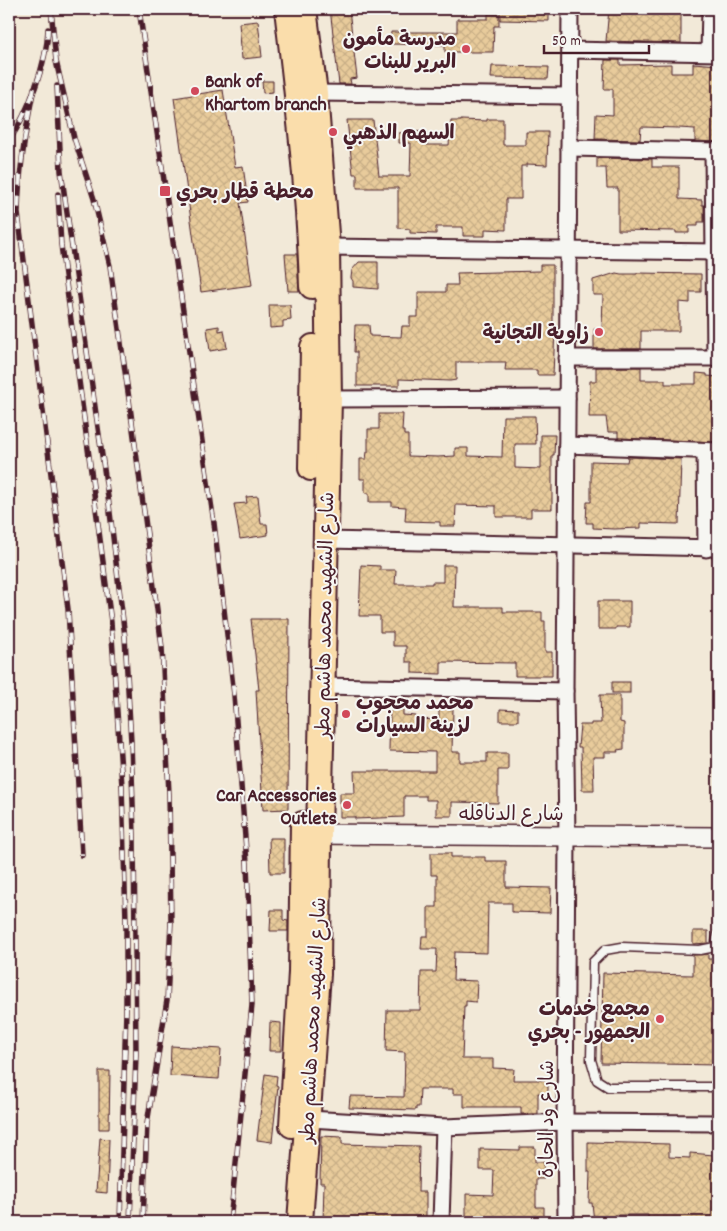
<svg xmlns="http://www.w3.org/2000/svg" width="727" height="1231" font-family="Dekko,'Playpen Sans Arabic',sans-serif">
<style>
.building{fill:url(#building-cross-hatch);stroke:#4a1f2b}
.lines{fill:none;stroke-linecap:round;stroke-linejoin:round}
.service-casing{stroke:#4a1f2b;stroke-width:11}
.minor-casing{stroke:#4a1f2b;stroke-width:19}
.tertiary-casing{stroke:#4a1f2b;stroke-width:22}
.primary-casing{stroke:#4a1f2b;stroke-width:28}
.service{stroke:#f6f6f2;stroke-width:8}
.minor{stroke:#f6f6f2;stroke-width:15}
.tertiary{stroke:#f6f6f2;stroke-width:19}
.primary{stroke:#faddab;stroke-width:24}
.rail-casing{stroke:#4a1f2b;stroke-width:5.5}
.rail{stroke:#f6f6f2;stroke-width:4;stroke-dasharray:11;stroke-linecap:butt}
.poi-dot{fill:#d1495b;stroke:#f6f6f2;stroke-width:2}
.labels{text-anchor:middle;stroke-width:4;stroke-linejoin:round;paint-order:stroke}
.poi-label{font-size:20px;font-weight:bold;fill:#4a1f2b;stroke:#f6f6f2;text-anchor:end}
.street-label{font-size:20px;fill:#4a1f2b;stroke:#f6f6f2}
</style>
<defs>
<pattern id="building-cross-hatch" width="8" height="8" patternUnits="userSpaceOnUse" patternTransform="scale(1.25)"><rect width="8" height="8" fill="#e8cb9b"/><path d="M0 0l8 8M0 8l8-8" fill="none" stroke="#c8ae86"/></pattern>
</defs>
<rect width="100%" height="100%" fill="#f2e9d8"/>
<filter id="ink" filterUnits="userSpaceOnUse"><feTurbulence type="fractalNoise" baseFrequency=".02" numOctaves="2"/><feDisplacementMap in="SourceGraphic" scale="10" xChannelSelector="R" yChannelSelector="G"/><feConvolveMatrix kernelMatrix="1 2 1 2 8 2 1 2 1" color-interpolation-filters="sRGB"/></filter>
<g filter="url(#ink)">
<g class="building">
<path d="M330,9H349L357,78L350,79L351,84H339Z"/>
<path d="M500,9H549V21L500,20Z"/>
<path d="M609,9H650V10L681,11V43L606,41Z"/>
<path d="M488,14H499V26H494L493,52H445V45L390,44L391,32H457V19H488Z"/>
<path d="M258,21L262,57L242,59L239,23Z"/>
<path d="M605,60H620V65L671,64V73H693V63L718,65V142L695,141V129L679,128L641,127L640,140L595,139L596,114L613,115V89H604Z"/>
<path d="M492,66L549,67L548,79L491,78Z"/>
<path d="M262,81H273V92L263,93Z"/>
<path d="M223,90L235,167L243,166L248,202L240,203L252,285L201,292L174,98Z"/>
<path d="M487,119H503V145H526V132H548L547,165L527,164V166H521V199H506V230L485,229V236H463V227H436V234L410,233V229L398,228V188H357V174H353L347,120H373L379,176H410L411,143H399V133L426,131L427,145H449L451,121H461V120L487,121Z"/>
<path d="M597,158L652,159V167H679V199L702,200V205H704V222H698V226H689V233H676V231L618,230V188H607L606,168H597Z"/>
<path d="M285,254H297L299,291H288Z"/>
<path d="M359,262H378V289L353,287V281L351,278L352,270Z"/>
<path d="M540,265H553V328H555L553,375H537V370H505L506,362H456V380L450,381L399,379V386H357V352H354L355,325H369L370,336L401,337L402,326H410V317H418V292H446V285H458L457,273L540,271Z"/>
<path d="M616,273L621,274H637V273L701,274V292H690V303L679,302V331H641V349H594V329H602L603,295H593V280Z"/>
<path d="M269,305H290L291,320L283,321V327L270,328Z"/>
<path d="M219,326V331L224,330L227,348L210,351L207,328Z"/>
<path d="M596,367H641V380H665V384H696V373L707,374V376L718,377V437L716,442L618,438V432H608L606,417H589L590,381H596Z"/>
<path d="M379,414H403L402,431H404V435H408V456L438,457L455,456V448H468V456L502,457L503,416H535L536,444H515V468L541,469V435H555L554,455H552V509H531V517H496V506L456,505L455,526H440V522L405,521L406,507L392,506V502H369V493H365V479H360V459H366L367,452H368V429H379Z"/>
<path d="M628,457L681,459L679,524L641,523V528L614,529L593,528V523H586L587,502H591V461L627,462Z"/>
<path d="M258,496L261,524H267L268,535L240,539L234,504L247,503L246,497Z"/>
<path d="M361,565L380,566V570H396L395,584H432V582H443V565H455L454,607H503V612H542V621H545V652H552V676H515V663L441,662V674L412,673V662H406V646H393V632H380V616H359Z"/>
<path d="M598,601H630V627H616V629H598Z"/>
<path d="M251,619H289L288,809L263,810L256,690H259Z"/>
<rect x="612" y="682" width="18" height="11"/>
<path d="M600,695H620V722L624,723V749L617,750L618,752H605V757H593L594,790H582L581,747H578L580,725H591V723H601Z"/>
<path d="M390,707H403V715L416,716V720L439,719V709H453L452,752H460V762H487V753H508V770H498V803L452,802V816H436V800H426V796H404V817L355,819V817H340V793H355L354,771H435V752L389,751Z"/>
<path d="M500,709L518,710V721H500Z"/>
<path d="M269,838H284V873H270Z"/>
<path d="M431,853H451V857H485V861H506V887L551,888L550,913L512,912V903H488L487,953L454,952L453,980L477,981L476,1002L466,1001V1006H464L462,1059H493V1068L514,1069L513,1080H548V1094L538,1093V1114H521V1107H464V1094H453V1089H420L419,1107H416V1110L349,1108L350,1096L404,1097L405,1052L386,1051L387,1010H420L421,972H436L437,949H421L422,936H428V907H437V875H431Z"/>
<path d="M271,910H283V920L288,921V931H270Z"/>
<path d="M693,931H708V943L693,944Z"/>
<path d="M708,954V959H718V1065L601,1063L603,973L693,975V955Z"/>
<path d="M270,1022L281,1023V1051H269Z"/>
<path d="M171,1046L221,1049L219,1079L170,1076Z"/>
<path d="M99,1071H110L109,1129H99Z"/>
<path d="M265,1074L277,1076L276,1085L278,1086L272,1142L257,1140Z"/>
<path d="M321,1136L342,1137V1144L419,1146L418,1192H426V1221L323,1222L324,1183H320Z"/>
<path d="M100,1138L109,1139L107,1193L96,1192Z"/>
<path d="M588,1142L669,1144V1157L690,1158V1153L714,1155V1165H718V1222H658V1221L648,1220V1215H614V1222H594L592,1203H589L590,1172H588Z"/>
<path d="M520,1147H535V1162H544V1179H536V1207H544V1222H466V1194L493,1195L494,1170H480V1149L520,1150Z"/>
</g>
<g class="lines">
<defs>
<path id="service" d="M718,934L715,947L700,950L622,947L605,950L593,962L591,1060L597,1080L608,1087H718"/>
<g id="minor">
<path d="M570,50L718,53"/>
<path d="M709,52L710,9"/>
<path d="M315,93L570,96"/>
<path d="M569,148L718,151"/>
<path d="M713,151L715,358"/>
<path d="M327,247L718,252"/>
<path d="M567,358H718"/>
<path d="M329,399L567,398"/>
<path d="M567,445L718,451"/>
<path d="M705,451L706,549"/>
<path d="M326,540L718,548"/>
<path d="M323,686L565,691"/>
<path d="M309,1119L444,1127L565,1122L718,1123"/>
<path d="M441,1222L444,1127"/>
<path d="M566,1222L565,1122L567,836L565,691L570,9"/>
</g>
<path id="tertiary" d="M307,834L718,837"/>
<g id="primary">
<path d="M287,9C298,101 309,193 312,286"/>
<path d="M311,468L313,347"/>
<path d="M292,1125L301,972L303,824"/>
<path d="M300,1222L318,974L319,834L329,399L327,247L315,93L304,9"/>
</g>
</defs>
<use href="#service" class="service-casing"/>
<use href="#minor" class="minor-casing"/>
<use href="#tertiary" class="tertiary-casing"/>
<use href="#primary" class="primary-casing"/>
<use href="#service" class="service"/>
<use href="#minor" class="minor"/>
<use href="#tertiary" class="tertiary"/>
<use href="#primary" class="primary"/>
<defs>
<g id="rail">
<path d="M51,9L56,61L74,138L94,199L110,266L129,399L162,647L169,794L171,922L167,1000L147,1124L143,1222"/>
<path d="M139,9L214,523L234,695L247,863L252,1005L230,1222"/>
<path d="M57,86L61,171L109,504L125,637L131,742L134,834L136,1055L130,1222"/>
<path d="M34,88C25,131 19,169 18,213L68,609L82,855"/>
<path d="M9,141C28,113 47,63 48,29"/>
<path d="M58,194L61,245L111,622L122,786L126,921V1010L120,1222"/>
</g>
</defs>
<use href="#rail" class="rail-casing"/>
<use href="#rail" class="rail"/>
</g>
</g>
<g class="poi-dot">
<circle cx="466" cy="49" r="5"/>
<circle cx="195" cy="91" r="5"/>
<circle cx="333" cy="132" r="5"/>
<rect x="159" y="185" width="12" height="12" rx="2.5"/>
<circle cx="599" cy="332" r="5"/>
<circle cx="346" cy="714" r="5"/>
<circle cx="347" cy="805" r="5"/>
<circle cx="660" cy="1019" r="5"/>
</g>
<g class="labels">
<g class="poi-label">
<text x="456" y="45">مدرسة مأمون<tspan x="456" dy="23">البرير للبنات</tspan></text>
<text x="205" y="87" text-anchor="start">Bank of<tspan x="205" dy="23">Khartom branch</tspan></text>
<text x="343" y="139" text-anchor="start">السهم الذهبي</text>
<text x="176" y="198" text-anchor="start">محطة قطار بحري</text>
<text x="589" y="339">زاوية التجانية</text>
<text x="356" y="709" text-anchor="start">محمد محجوب<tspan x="356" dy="23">لزينة السيارات</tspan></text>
<text x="337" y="801">Car Accessories<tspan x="337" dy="23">Outlets</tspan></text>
<text x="650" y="1015">مجمع خدمات<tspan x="650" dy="23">الجمهور - بحري</tspan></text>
</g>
<g class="street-label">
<text transform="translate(324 615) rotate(-89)" y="7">شارع الشهيد محمد هاشم مطر</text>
<text x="511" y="820">شارع الدناقله</text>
<text transform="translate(312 1020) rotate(-87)" y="7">شارع الشهيد محمد هاشم مطر</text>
<text transform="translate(546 1119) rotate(-90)" y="7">شارع ود الحارة</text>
</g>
</g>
<rect width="727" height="1231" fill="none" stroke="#f6f6f2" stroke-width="30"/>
<rect x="15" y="15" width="697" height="1201" fill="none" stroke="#4a1f2b" stroke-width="2" filter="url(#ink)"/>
<path d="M544 45v8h105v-8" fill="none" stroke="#4a1f2b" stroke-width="2.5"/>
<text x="552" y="45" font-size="15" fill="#4a1f2b" stroke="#f6f6f2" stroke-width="4" paint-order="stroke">50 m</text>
</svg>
